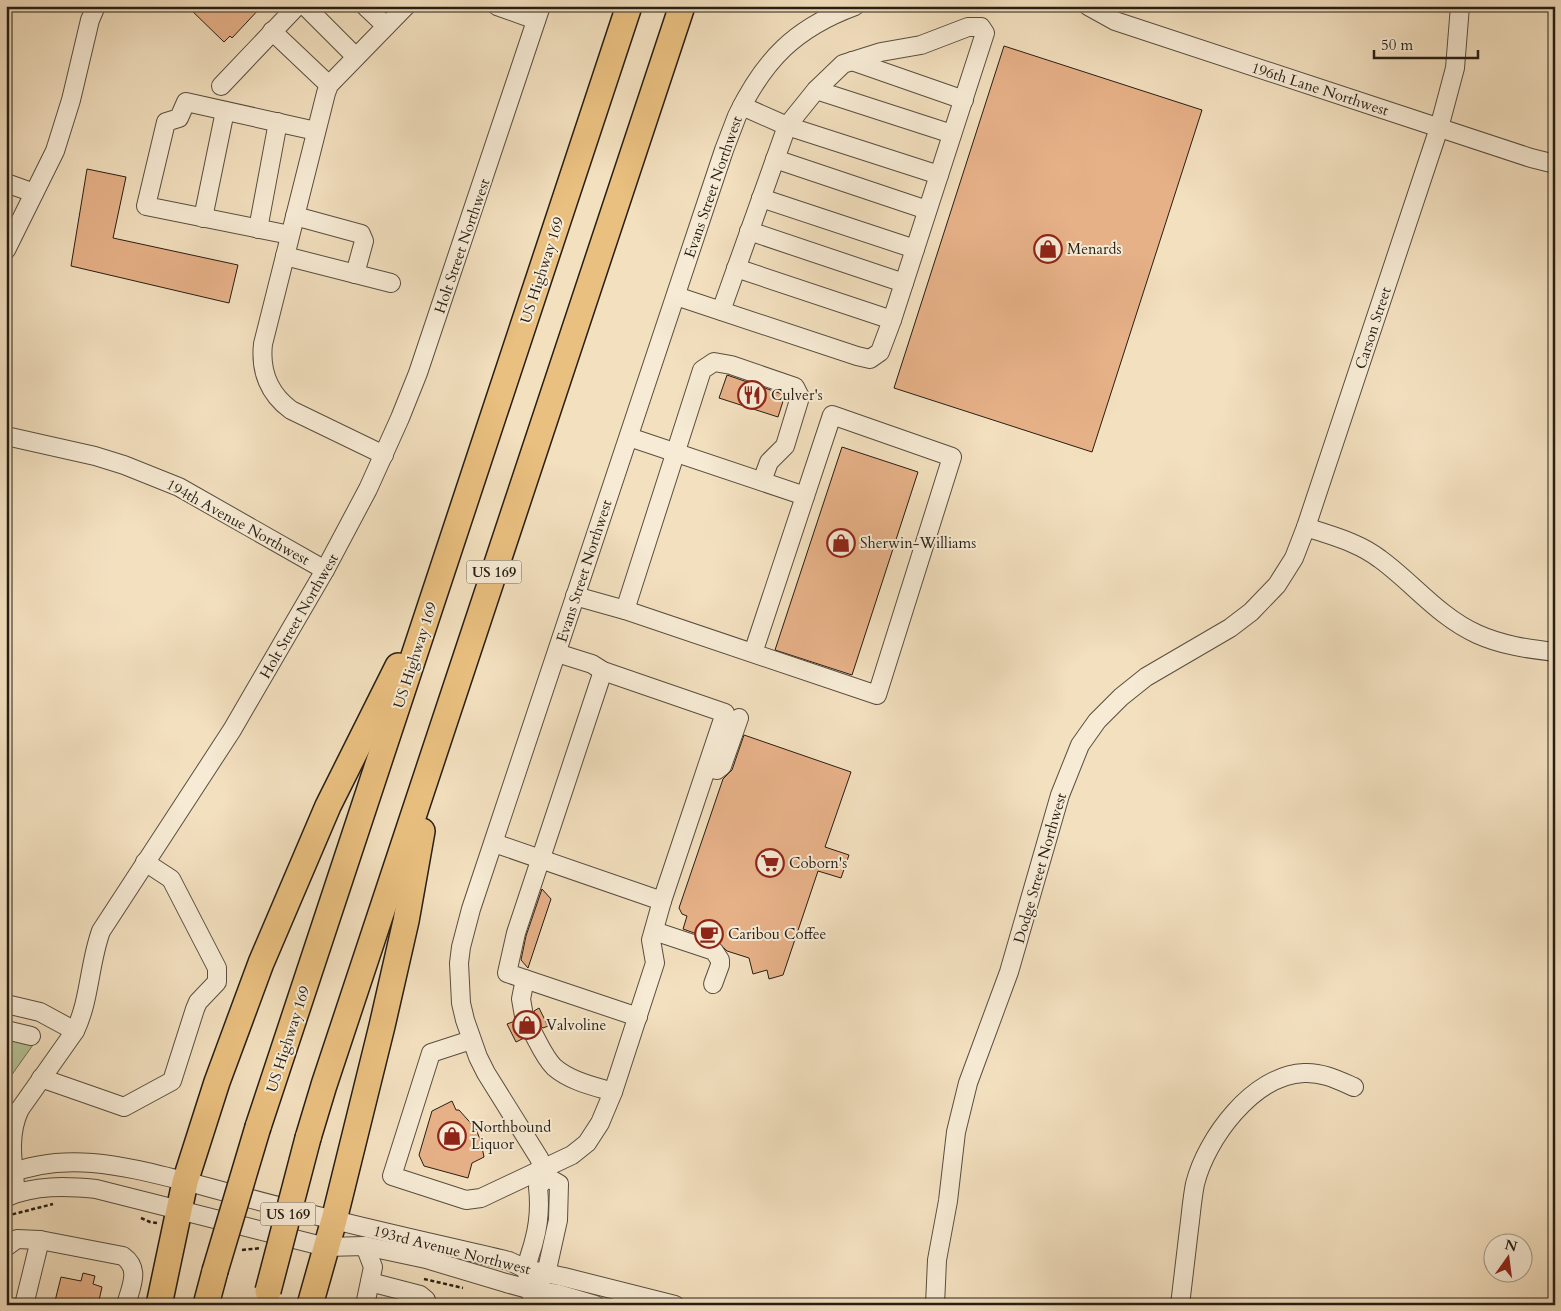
<svg xmlns="http://www.w3.org/2000/svg" width="1561" height="1311" font-family="Cardo,serif">
<style>
.green{fill:#b5c397;stroke:#6e7056}
.building{fill:#e7b188;stroke:#261e15}
.lines{fill:none;stroke-linecap:round;stroke-linejoin:round}
.minor-casing{stroke:#594e40;stroke-width:20}
.highway-casing{stroke:#261e15;stroke-width:28}
.path{stroke:#261e15;stroke-width:2.5;stroke-dasharray:4 2.5;stroke-linecap:butt}
.minor{stroke:#f7ebd5;stroke-width:18}
.highway{stroke:#eac080;stroke-width:25}
.highway-bridge-casing{stroke:#261e15;stroke-width:28;stroke-linecap:butt}
.highway-bridge{stroke:#eac080;stroke-width:25}
.labels{text-anchor:middle;stroke-width:4;stroke-linejoin:round;paint-order:stroke}
.shield{fill:#f7ebd5;stroke:#655c4f;stroke-width:1}
.shield-label{font-size:14px;font-weight:bold;fill:#261e15}
.street-label{font-size:15px;fill:#261e15;stroke:#f7ebd5}
.poi-label{font-size:15px;fill:#261e15;stroke:#f7ebd5;text-anchor:start}
</style>
<rect width="100%" height="100%" fill="#f3e0bf"/>
<filter id="stains"><feTurbulence type="fractalNoise" baseFrequency=".004" numOctaves="4"/><feColorMatrix values="0 0 0 0 .2 0 0 0 0 .09 0 0 0 0 .02 0 0 0 .5 -.17"/></filter>
<radialGradient id="worn" r=".72"><stop offset=".6" stop-color="#630" stop-opacity="0"/><stop offset="1" stop-color="#630" stop-opacity=".3"/></radialGradient>
<path class="green" d="M6,1035L35,1042L6,1083Z"/>
<g class="building">
<path d="M187,6H262L232,38L230,36L224,42Z"/>
<path d="M1004,46L1202,110L1092,452L894,388Z"/>
<path d="M87,169L126,177L113,238L238,265L229,303L71,266Z"/>
<path d="M727,375L785,395L778,417L719,398Z"/>
<path d="M842,447L918,472L852,675L775,650Z"/>
<path d="M744,735L851,772L825,847L849,855L841,878L818,871L783,975L769,979L767,970L753,974L749,958L727,951L717,941L683,929L687,916L682,914L679,908L723,779L732,770Z"/>
<path d="M542,889L551,899L528,968L521,960L526,936Z"/>
<path d="M539,1008L548,1026L543,1028L538,1024L532,1023L534,1019V1011Z"/>
<path d="M515,1021L520,1026H525L522,1032L524,1038L516,1042L507,1024Z"/>
<path d="M452,1101L456,1110H459L476,1129L481,1142L484,1157L472,1163L468,1178L424,1166L419,1155L432,1111Z"/>
<path d="M83,1273L95,1276L93,1284L102,1287L98,1305H54L61,1277L81,1281Z"/>
</g>
<g class="lines">
<defs>
<g id="minor">
<path d="M305,6L356,57"/>
<path d="M365,6L386,26"/>
<path d="M497,6L536,20"/>
<path d="M1088,6L1115,21L1531,158L1555,164"/>
<path d="M272,31L329,85"/>
<path d="M852,61L964,100"/>
<path d="M221,86L297,6"/>
<path d="M816,90L952,134"/>
<path d="M742,106L787,126L939,175"/>
<path d="M775,159L927,210"/>
<path d="M6,183L34,193"/>
<path d="M761,198L915,249"/>
<path d="M295,216L361,234L364,241L355,274"/>
<path d="M203,218L225,111"/>
<path d="M258,229L278,122"/>
<path d="M749,231L904,283"/>
<path d="M290,235L146,206L166,122L179,118L186,102L316,131"/>
<path d="M6,250L55,151L71,100L90,20L96,6"/>
<path d="M285,256L391,283"/>
<path d="M736,268L892,320"/>
<path d="M676,296L857,356L870,359L880,352L892,320L985,33L981,27H968L921,45L881,52L843,64L816,90L787,126L721,311"/>
<path d="M6,436L95,456L124,465L179,487L325,570"/>
<path d="M629,437L805,496"/>
<path d="M384,455L291,410C269,394 260,371 263,344L326,93L329,85L406,6"/>
<path d="M1306,527C1332,536 1358,542 1380,559C1413,583 1439,617 1477,634C1501,645 1528,649 1555,652"/>
<path d="M575,596L625,610L877,695L952,457L832,415L753,653"/>
<path d="M625,610L702,370L714,362L731,365L795,387L800,397L785,446L769,462L762,481"/>
<path d="M603,671L516,933L507,973L638,1017"/>
<path d="M707,768L717,770L722,766L739,718"/>
<path d="M494,843L662,901"/>
<path d="M654,931L714,951L720,960V965L713,984"/>
<path d="M6,1004L40,1012L75,1031"/>
<path d="M524,1016L521,999L525,979"/>
<path d="M6,1030L31,1036"/>
<path d="M533,1033C539,1044 545,1058 554,1067C570,1081 593,1086 613,1092"/>
<path d="M471,1040L431,1053L392,1176L466,1200L481,1198L572,1155L587,1143L600,1123L613,1092L655,963L651,940L662,901L725,713L603,671L592,664L557,653"/>
<path d="M41,1078L124,1107L172,1081L195,1009L198,1002L217,982V968L171,879L145,862"/>
<path d="M6,1175C68,1149 131,1168 192,1183C230,1193 268,1204 306,1213C373,1230 441,1245 509,1261L526,1269L564,1277L675,1305"/>
<path d="M16,1193C13,1165 7,1135 20,1109L75,1031C90,1000 89,964 101,931L232,730L325,570L368,489L400,418L418,373L541,6"/>
<path d="M7,1197C35,1185 66,1186 96,1189L326,1247L365,1246L426,1259L506,1283L532,1290L558,1294L595,1305"/>
<path d="M6,1247L17,1239L40,1240L123,1256C141,1269 131,1286 126,1305"/>
<path d="M370,1282L420,1295L426,1300L427,1305"/>
<path d="M532,1290L546,1274L558,1220L559,1184L547,1177L539,1158L486,1073L478,1057L465,1020L461,1003L459,963L461,947L471,909L724,150L737,116C764,60 795,28 855,6"/>
<path d="M24,1305L40,1240"/>
<path d="M365,1305L373,1267L365,1246"/>
<path d="M531,1305C535,1288 525,1278 527,1267C528,1258 532,1250 534,1241C539,1223 540,1205 538,1187L547,1177"/>
<path d="M935,1305L937,1260L948,1201L956,1132L968,1083L1009,972L1060,795L1080,745L1097,721L1121,697L1146,677L1230,628L1251,612L1277,585L1294,558L1306,527L1439,128L1455,68L1460,6"/>
<path d="M1180,1305C1183,1280 1186,1254 1189,1229C1191,1214 1192,1199 1195,1184C1206,1139 1253,1075 1304,1073C1322,1072 1338,1080 1354,1087"/>
</g>
<g id="highway">
<path d="M258,1127L629,6"/>
<path d="M308,1138L324,1085L682,6"/>
<path d="M159,1305L185,1182L217,1082L261,963L328,806L398,666"/>
<path d="M206,1305L215,1271"/>
<path d="M310,1305L334,1220L382,1026L406,921L422,831"/>
</g>
</defs>
<use href="#minor" class="minor-casing"/>
<use href="#highway" class="highway-casing"/>
<g class="path">
<path d="M6,1216L53,1204"/>
<path d="M141,1218L150,1222L157,1223"/>
<path d="M242,1250L261,1248"/>
<path d="M424,1279L463,1288"/>
</g>
<use href="#minor" class="minor"/>
<use href="#highway" class="highway"/>
<defs>
<g id="highway-bridge">
<path d="M215,1271L258,1127"/>
<path d="M268,1291L308,1138"/>
</g>
</defs>
<use href="#highway-bridge" class="highway-bridge-casing"/>
<use href="#highway-bridge" class="highway-bridge"/>
</g>
<defs>
<symbol id="shop-ring" viewBox="-11 -11 22 22"><circle r="9.5" fill="#f7ebd5" stroke="#8f2418" stroke-width="1.5"/><path d="M-5-2.5h2.3a2.7 3.5 0 0 1 5.4 0H5L5.5 6h-11ZM-1.5-2.5h3a1.5 2.3 0 0 0-3 0Z" fill="#8f2418"/></symbol>
<symbol id="restaurant-ring" viewBox="-11 -11 22 22"><circle r="9.5" fill="#f7ebd5" stroke="#8f2418" stroke-width="1.5"/><path d="M-5-6h1v4h1v-4h1v4h1v-4h1v5L-1.5 .5V6h-2V.5L-5-1ZM5-6V6H3V1.5H1.5Q1.5-4 5-6Z" fill="#8f2418"/></symbol>
<symbol id="supermarket-ring" viewBox="-11 -11 22 22"><circle r="9.5" fill="#f7ebd5" stroke="#8f2418" stroke-width="1.5"/><path d="M-6-5.5h2.5l.6 2H6L4.5 2H-2.5L-4.4-4H-6ZM-1.5 3.2a1.3 1.3 0 1 0 .1 0ZM3 3.2a1.3 1.3 0 1 0 .1 0Z" fill="#8f2418"/></symbol>
<symbol id="cafe-ring" viewBox="-11 -11 22 22"><circle r="9.5" fill="#f7ebd5" stroke="#8f2418" stroke-width="1.5"/><path d="M-5.5-4.5H6V0H3Q3 3.5 0 3.5H-2.5Q-5.5 3.5-5.5 0ZM3-3.2v2h1.7v-2ZM-6 4.5H4V6H-6Z" fill="#8f2418"/></symbol>
</defs>
<g fill-rule="evenodd">
<use href="#shop-ring" x="1032" y="233" width="32" height="32"/>
<use href="#restaurant-ring" x="736" y="379" width="32" height="32"/>
<use href="#shop-ring" x="825" y="527" width="32" height="32"/>
<use href="#supermarket-ring" x="754" y="847" width="32" height="32"/>
<use href="#cafe-ring" x="693" y="918" width="32" height="32"/>
<use href="#shop-ring" x="511" y="1009" width="32" height="32"/>
<use href="#shop-ring" x="436" y="1120" width="32" height="32"/>
</g>
<g class="labels">
<g class="shield">
<rect x="466.5" y="560.5" width="55" height="23" rx="4"/>
<rect x="260.5" y="1202.5" width="55" height="23" rx="4"/>
</g>
<g class="shield-label">
<text x="494" y="577">US 169</text>
<text x="288" y="1219">US 169</text>
</g>
<g class="street-label">
<text transform="translate(1320 89) rotate(18)" y="5">196th Lane Northwest</text>
<text transform="translate(713 187) rotate(-71)" y="5">Evans Street Northwest</text>
<text transform="translate(462 246) rotate(-71)" y="5">Holt Street Northwest</text>
<text transform="translate(542 270) rotate(-72)" y="5">US Highway 169</text>
<text transform="translate(1373 328) rotate(-72)" y="5">Carson Street</text>
<text transform="translate(238 522) rotate(29)" y="5">194th Avenue Northwest</text>
<text transform="translate(584 571) rotate(-72)" y="5">Evans Street Northwest</text>
<text transform="translate(299 616) rotate(-60)" y="5">Holt Street Northwest</text>
<text transform="translate(415 655) rotate(-72)" y="5">US Highway 169</text>
<text transform="translate(1040 868) rotate(-74)" y="5">Dodge Street Northwest</text>
<text transform="translate(288 1039) rotate(-72)" y="5">US Highway 169</text>
<text transform="translate(452 1250) rotate(14)" y="5">193rd Avenue Northwest</text>
</g>
<g class="poi-label">
<text x="1067" y="254">Menards</text>
<text x="771" y="400">Culver's</text>
<text x="860" y="548">Sherwin-Williams</text>
<text x="789" y="868">Coborn's</text>
<text x="728" y="939">Caribou Coffee</text>
<text x="546" y="1030">Valvoline</text>
<text x="471" y="1132">Northbound<tspan x="471" dy="17">Liquor</tspan></text>
</g>
</g>
<rect width="1561" height="1311" fill="none" stroke="#f3e0bf" stroke-width="25"/>
<rect x="8" y="8" width="1546" height="1296" fill="none" stroke="#261e15" stroke-width="2.5"/>
<rect x="12" y="12" width="1536" height="1286" fill="none" stroke="#261e15"/>
<g transform="translate(1508 1258) rotate(14)"><circle r="24" fill="#f7ebd5" stroke="#a39988"/>
<path d="M0-4L9 19L0 12L-9 19Z" fill="#8f2418"/>
<text y="-8" font-size="14" font-weight="bold" text-anchor="middle" fill="#261e15">N</text>
</g>
<path d="M1374 50v8h104v-8" fill="none" stroke="#261e15" stroke-width="2.5"/>
<text x="1381" y="50" font-size="15" fill="#261e15" stroke="#f7ebd5" stroke-width="4" paint-order="stroke">50 m</text>
<rect width="100%" height="100%" filter="url(#stains)"/>
<rect width="100%" height="100%" fill="url(#worn)"/>
</svg>
